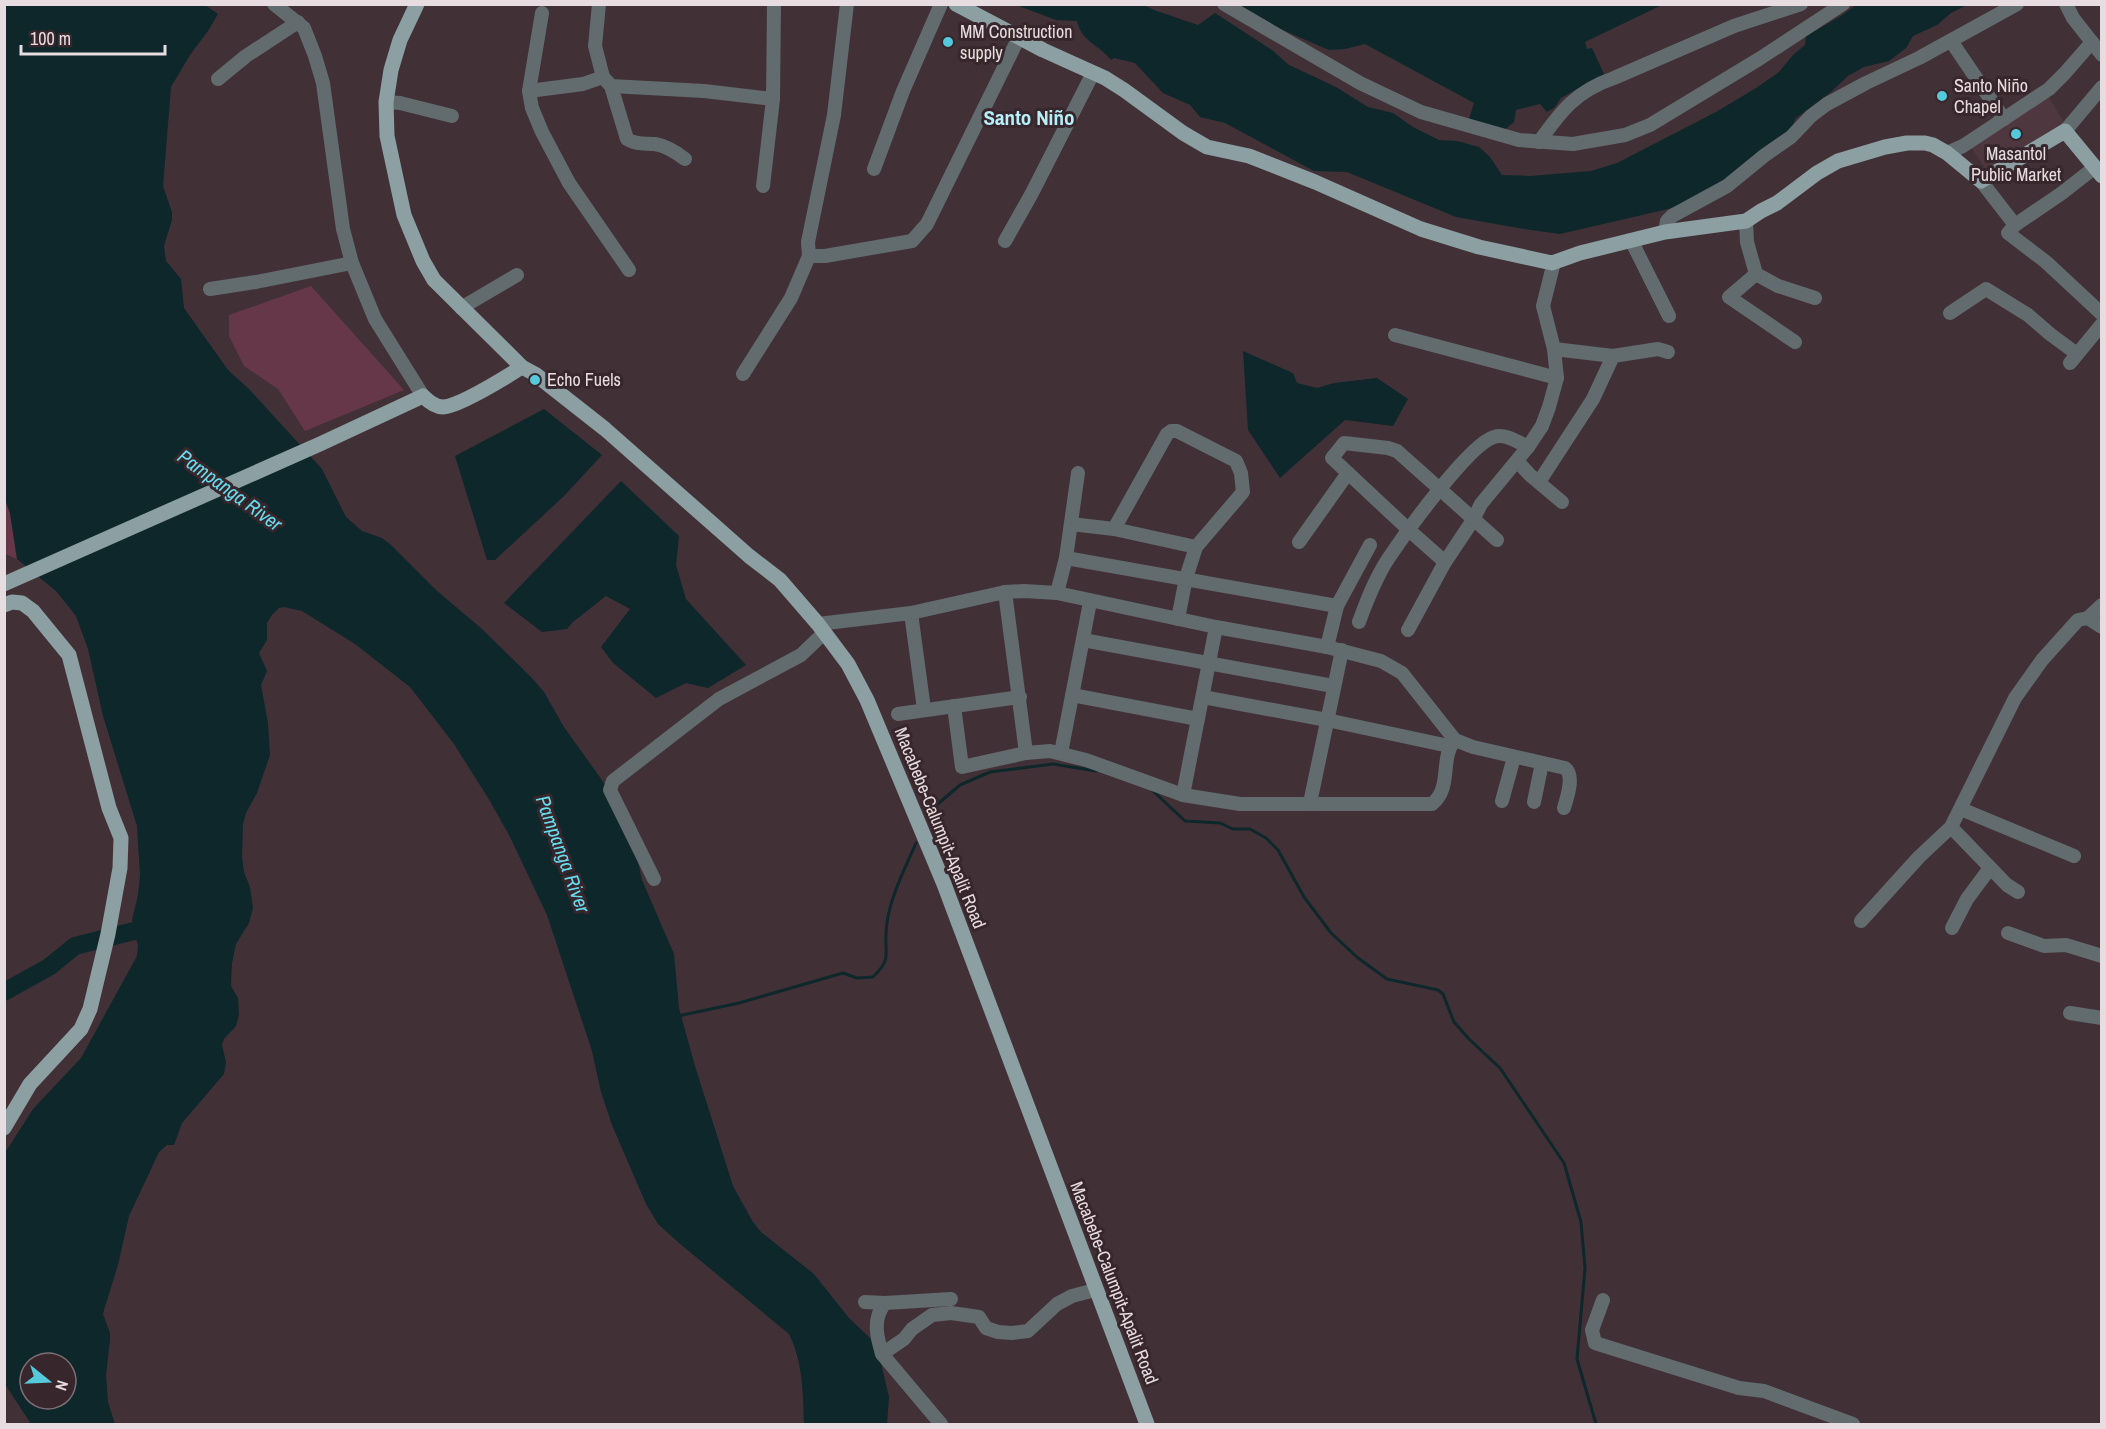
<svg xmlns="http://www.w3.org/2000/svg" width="2106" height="1429" font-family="'Archivo Narrow',sans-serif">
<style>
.built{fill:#4e373f}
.green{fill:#663748}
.water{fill:#0d272b;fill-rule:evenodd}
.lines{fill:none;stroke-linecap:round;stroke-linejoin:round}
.stream{stroke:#0d272b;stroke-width:3}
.river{stroke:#0d272b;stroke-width:18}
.minor{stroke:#626b6d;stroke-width:14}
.major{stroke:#8c9fa2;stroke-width:15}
.poi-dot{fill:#54cadc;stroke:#37272c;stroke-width:2}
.labels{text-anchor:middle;stroke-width:6;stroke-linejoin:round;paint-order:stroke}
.poi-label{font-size:18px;fill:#e7dcdf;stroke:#37272c;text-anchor:start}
.street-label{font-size:18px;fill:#e7dcdf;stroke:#37272c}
.water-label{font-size:20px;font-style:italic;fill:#63def1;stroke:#37272c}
.quarter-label{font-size:21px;font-weight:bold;fill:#b5eff9;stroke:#37272c}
</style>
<rect width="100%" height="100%" fill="#413136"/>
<path class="built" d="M2046,93L2065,124L1988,172L1968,143Z"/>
<g class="green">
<path d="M311,286L404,390L305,431L278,389L244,366L229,336V315Z"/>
<path d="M4,499L10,513L17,559L5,554Z"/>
</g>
<g class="water">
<path d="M145,4L205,5L218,14L208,31L190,55L171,87L163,186L172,212V220L164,246L166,261L181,279L184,308L228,370L249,389L322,469L346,517L362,531L382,538L390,544L436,590L482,629L532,678L544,692L564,727L604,783L636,853L642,880L674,954L679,1008L695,1066L733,1186L753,1222L761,1232L814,1274L849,1318L870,1338L881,1363L889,1397L887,1424H804C803,1394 803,1362 789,1334L679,1243L658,1224L646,1204L612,1125L601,1092L592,1051L547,915L510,837L490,801L454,744L410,687L355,644L302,611L284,607L279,608L272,615L267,623V640L259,653L267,671L261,685L268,723L270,755L257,793L246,813L243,824L242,857L244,872L250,887L253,908L249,923L236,944L232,963L231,986L238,998L239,1015L236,1026L224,1039L222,1045L226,1062L224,1074L182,1123L174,1145H167L159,1152L129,1216L118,1265L104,1310L103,1314L110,1333V1340L106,1375L108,1402L115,1424H31L5,1384V1153L33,1109L81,1058L137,956L138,946L132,920L138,895L140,875L137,826L103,716L88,649L76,616L56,591L17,559L10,513L5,499V5ZM30,1363H66V1399H30Z"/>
<path d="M1016,5H1144L1154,10L1198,25L1215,13L1272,50L1289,65L1336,87L1368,107L1393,113L1413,127L1439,140L1457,141L1479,147L1490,157L1502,175L1530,176L1591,171L1617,163L1716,112L1756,88L1779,72L1793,55L1805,45L1806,36L1841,16L1856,5H1967L1951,13L1937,25L1913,36L1906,48L1889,61L1864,67L1848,76L1831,92L1796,118L1788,134L1741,170L1693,199L1668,209L1560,234L1524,229L1456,217L1347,172L1314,171L1225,123L1200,117L1190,105L1163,93L1135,63L1114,58L1111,60C1098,44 1082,42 1077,21L1056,20Z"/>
<path d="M1240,5H1662L1585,42L1587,49L1592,48L1604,74L1561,98L1555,107L1547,112L1540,104L1516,110L1514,122L1502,132L1468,122L1474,103L1365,44L1345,49L1329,50L1269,24Z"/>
<path d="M1243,351L1293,373L1297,383L1317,388L1334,383L1377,378L1408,399L1393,426L1345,420L1280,478L1248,430Z"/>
<path d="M544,409L602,455L564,496L495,560H487L455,456Z"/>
<path d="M621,481L679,536L676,565L686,599L746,665L708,688L686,683L656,698L613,663L601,647L630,609L606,596L573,622L567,629L542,632L504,603Z"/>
</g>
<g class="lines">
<g class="stream">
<path d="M1152,790L1185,821L1220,823L1233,829H1250L1266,838L1278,850L1304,897L1331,933L1358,958L1387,979L1438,990L1443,994L1454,1022L1469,1039L1500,1068L1564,1163L1581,1222L1585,1268L1577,1359L1596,1424"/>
<path d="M933,808L960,785L990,772L1053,764L1096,771"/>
<path d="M678,1016L739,1003L843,973L857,978L873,977C891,959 885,957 886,935C886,926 888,916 890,908C896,885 907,864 916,843"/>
</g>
<path class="river" d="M4,992L49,967L75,946L134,931L158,930"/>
<g class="minor">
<path d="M274,4L304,28L315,56L323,83L343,229L352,263L375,319L423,396"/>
<path d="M599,4L595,46L603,77L611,86L627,139C636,145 645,143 655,144C667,146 676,152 685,159"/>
<path d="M1224,4L1360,83L1421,112L1519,140L1573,144L1625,135L1650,125L1759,59L1843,4"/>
<path d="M2066,4L2073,18L2102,55"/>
<path d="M542,13L529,91L532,108L542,132L569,183L629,270"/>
<path d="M1951,41L2004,119"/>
<path d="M218,79L246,56L298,22"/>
<path d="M611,86L704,91L773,99"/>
<path d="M529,91L583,84L603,77"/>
<path d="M386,102L400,103L452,116"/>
<path d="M2065,131L2102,87"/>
<path d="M1539,142C1561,111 1576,91 1614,78L1734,26L1801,4"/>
<path d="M1947,153L1963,146L2049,89L2065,73L2092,42"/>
<path d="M874,169L903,91L941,4"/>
<path d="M1981,181L2015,225L2008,233L2046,262L2102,314"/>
<path d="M763,186L773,99L774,4"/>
<path d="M1746,221L1747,242L1756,274L1778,286L1815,298"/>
<path d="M2015,225L2062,193L2094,168"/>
<path d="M1665,232L1667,221L1672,216L1727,186L1765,155L1791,137L1811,116L1827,104L1866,83L1919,58L2017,4"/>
<path d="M1631,240L1669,316"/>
<path d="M1005,241L1032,193L1093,73"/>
<path d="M809,256H825L912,241L927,224L1019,37"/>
<path d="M1756,274L1729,297L1795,342"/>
<path d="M210,289L256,282L352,263"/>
<path d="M461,308L517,275"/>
<path d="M1950,313L1986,289L2028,315L2050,334L2077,354"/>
<path d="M1395,335L1557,378"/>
<path d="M1554,349L1613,356"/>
<path d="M2070,363L2102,324"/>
<path d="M743,374L791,298L809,256L808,242L834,115L847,4"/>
<path d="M1518,462L1530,475L1562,502"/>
<path d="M1539,482L1593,399L1613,356L1658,349L1668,352"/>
<path d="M1071,524L1114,529L1196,547"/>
<path d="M1114,529L1167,434L1171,431H1177L1236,461L1241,473L1243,492L1196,547L1186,578L1178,619"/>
<path d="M1299,542L1348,473"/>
<path d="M1066,558L1337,606"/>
<path d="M1445,562L1410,531L1332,458L1344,443L1388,448L1397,451L1497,540"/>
<path d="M1005,592L1026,753"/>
<path d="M1057,593L1066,558L1078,473"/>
<path d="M911,613L924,709"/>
<path d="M2088,618L2102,627"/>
<path d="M1359,622C1367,600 1375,579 1388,559C1404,535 1469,444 1494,437C1505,433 1518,442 1528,447"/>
<path d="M818,624L911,613L1005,592L1024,591L1057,593L1216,627L1327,647L1381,661L1402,673L1455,740L1473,747L1565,768C1575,776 1567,797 1564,808"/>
<path d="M1408,630L1445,562L1473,520L1481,504L1528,447L1542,426L1549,407L1557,378L1554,349L1543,306L1554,262"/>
<path d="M1083,640L1333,686"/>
<path d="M1327,647L1337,606L1370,545"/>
<path d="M1072,695L1198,719"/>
<path d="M1203,697L1327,720L1449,746"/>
<path d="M954,706L962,767L1026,753L1050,751L1086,760L1183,795L1240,804H1432C1453,787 1439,758 1455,740"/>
<path d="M898,714L1020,697"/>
<path d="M1061,753L1090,602"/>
<path d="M1183,795L1216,627"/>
<path d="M1502,801L1514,757"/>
<path d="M1534,802L1542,763"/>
<path d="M1310,803L1342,650"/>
<path d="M1961,809L2074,856"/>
<path d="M1951,827L2007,885L2018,892"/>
<path d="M654,879L610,790L613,781L719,699L801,655L825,632"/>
<path d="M1861,921L1919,857L1951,827L2015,698L2042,660L2078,620L2088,618L2102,605"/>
<path d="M1952,928L1967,899L1990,868"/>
<path d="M2008,933L2044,946L2066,945L2102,956"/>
<path d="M2070,1013L2102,1018"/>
<path d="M1603,1300L1592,1330L1595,1343L1739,1388L1764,1391L1853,1424"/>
<path d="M865,1302L885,1303L951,1299"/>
<path d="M882,1354C877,1337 872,1319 885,1303"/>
<path d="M941,1424L882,1354L904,1339L912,1329L932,1315L951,1313L979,1317L986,1328L998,1332L1012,1333L1028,1331L1057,1304L1072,1296L1095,1290"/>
</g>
<g class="major">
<path d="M417,4L400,40L391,70L386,102L387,136L404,215L423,261L434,280L522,367L535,374L605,429L749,556L780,580L818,624L848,664L867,700L944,884L1147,1424"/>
<path d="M956,4L1043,50L1105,78L1124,90L1183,133L1207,147L1249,156L1315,182L1421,229L1479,247L1552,263L1580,253L1665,232L1746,221L1761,211L1777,203L1817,173L1838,161L1885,147L1907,143H1925L1933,145L1947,153L1981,181L2065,131L2102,176"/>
<path d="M4,584L320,444L423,396C428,401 435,407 443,407C460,406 506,377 522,367"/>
<path d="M4,605L12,602L22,603L33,611L69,655L109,808L121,838L120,868L108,934L90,1009L81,1029L30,1084L4,1128"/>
</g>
</g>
<g class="poi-dot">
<circle cx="948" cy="42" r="6"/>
<circle cx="1942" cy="96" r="6"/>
<circle cx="2016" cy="134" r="6"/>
<circle cx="535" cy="380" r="6"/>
</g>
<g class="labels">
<g class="poi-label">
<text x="960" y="38">MM Construction<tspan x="960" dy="21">supply</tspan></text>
<text x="1954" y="92">Santo Niño<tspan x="1954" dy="21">Chapel</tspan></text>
<text x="2016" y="160" text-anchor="middle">Masantol<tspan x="2016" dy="21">Public Market</tspan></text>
<text x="547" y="386">Echo Fuels</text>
</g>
<g class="street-label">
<text transform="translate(940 828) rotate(68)" y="6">Macabebe-Calumpit-Apalit Road</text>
<text transform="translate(1114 1283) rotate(69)" y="6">Macabebe-Calumpit-Apalit Road</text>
</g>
<g class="water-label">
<text transform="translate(230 490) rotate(36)" y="7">Pampanga River</text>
<text transform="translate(563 854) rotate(70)" y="7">Pampanga River</text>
</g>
<g class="quarter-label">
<text x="1029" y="125">Santo Niño</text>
</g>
</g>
<rect width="2106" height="1429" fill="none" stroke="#e7dcdf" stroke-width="12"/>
<g transform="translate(48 1381) rotate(108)"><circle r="28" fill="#37272c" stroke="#7d6f74" stroke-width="1.5"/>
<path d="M0-4.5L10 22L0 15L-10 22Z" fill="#54cadc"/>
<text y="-9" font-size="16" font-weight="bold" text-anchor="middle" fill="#e7dcdf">N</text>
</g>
<path d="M21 45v9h144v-9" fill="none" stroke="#e7dcdf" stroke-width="3"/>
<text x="30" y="45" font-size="18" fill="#e7dcdf" stroke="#37272c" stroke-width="4.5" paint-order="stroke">100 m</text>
</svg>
